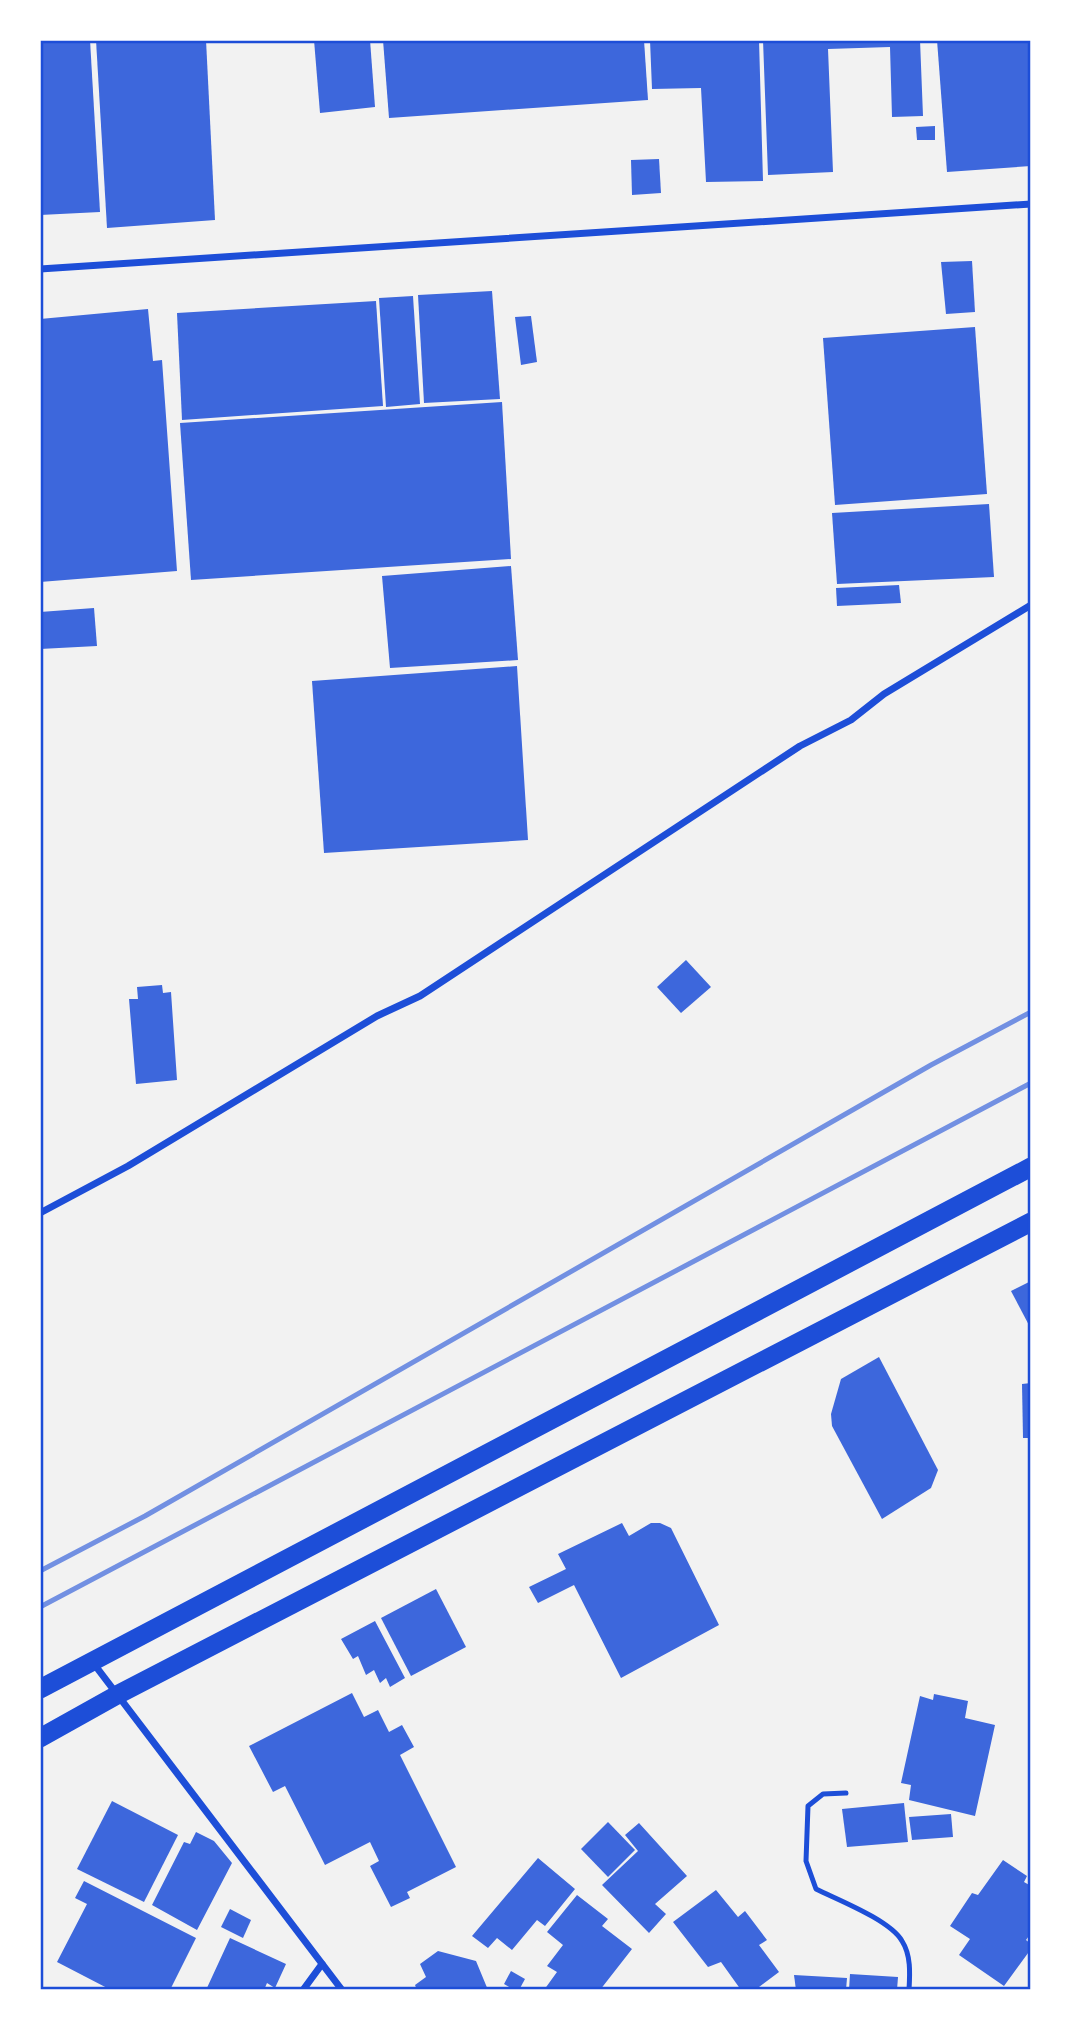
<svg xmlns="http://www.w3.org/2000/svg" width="1071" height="2030" font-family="Raleway,sans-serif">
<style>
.building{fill:#3d67dc}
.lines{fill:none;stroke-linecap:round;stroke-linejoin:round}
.service{stroke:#1d4ed8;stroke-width:5}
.minor{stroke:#1d4ed8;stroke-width:7}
.trunk{stroke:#1d4ed8;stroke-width:19}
.rail{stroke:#7290e2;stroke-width:5}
.neatline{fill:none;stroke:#1d4ed8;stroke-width:2.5}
</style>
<rect width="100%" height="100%" fill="#f2f2f2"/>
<g class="building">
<path d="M40,40H90L100,212L40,215Z"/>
<path d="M96,40H206L215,220L107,228Z"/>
<path d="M314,40H370L375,107L320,113Z"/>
<path d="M383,40H644L648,100L389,118Z"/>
<path d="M650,40H759L763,181L706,182L701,88L652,89Z"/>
<path d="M763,40H920L923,116L892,117L890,47L828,49L833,172L768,175Z"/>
<path d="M937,40H1031V166L947,172Z"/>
<path d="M935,126V140H917L916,127Z"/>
<path d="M659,159L661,193L632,195L631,160Z"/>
<path d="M972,261L975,312L946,314L941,262Z"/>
<path d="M492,291L500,399L424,403L418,295Z"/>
<path d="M413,296L420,404L386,407L379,298Z"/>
<path d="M376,301L383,406L182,420L177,313Z"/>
<path d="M148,309L153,361L162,360L177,571L40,582V319Z"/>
<path d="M531,316L537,362L521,365L515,317Z"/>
<path d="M975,327L987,494L835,505L823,338Z"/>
<path d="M502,402L511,559L191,580L180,423Z"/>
<path d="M989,504L994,577L837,584L832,513Z"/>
<path d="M511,566L518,660L390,668L382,576Z"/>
<path d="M899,585L901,603L837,606L836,588Z"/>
<path d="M94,608L97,646L40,649V612Z"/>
<path d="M517,666L528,840L324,853L312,681Z"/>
<path d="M686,960L711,987L681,1013L657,987Z"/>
<path d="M162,985L163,993L171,992L177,1080L136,1084L129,999H138L137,987Z"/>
<path d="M1031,1281V1329L1011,1291Z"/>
<path d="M879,1357L938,1470L931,1488L882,1519L832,1426L831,1414L841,1379Z"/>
<path d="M1031,1383V1438H1023L1022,1384Z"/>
<path d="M622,1523L629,1536L651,1523H660L671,1528L719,1625L621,1678L574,1585L538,1603L529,1587L566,1569L558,1554Z"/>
<path d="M436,1589L466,1647L411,1676L381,1618Z"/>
<path d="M375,1621L405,1678L390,1687L386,1678L380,1683L374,1670L366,1675L358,1656L353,1659L341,1639Z"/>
<path d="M352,1693L364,1717L378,1710L389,1732L402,1725L414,1747L400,1755L456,1867L407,1892L410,1898L391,1907L370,1866L379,1861L370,1842L325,1865L285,1786L273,1792L249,1746Z"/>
<path d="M934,1694L968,1701L965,1718L995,1725L975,1816L909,1800L911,1785L901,1783L920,1696L933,1700Z"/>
<path d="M112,1801L178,1835L144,1902L77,1869Z"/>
<path d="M904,1803L908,1842L847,1847L842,1809Z"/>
<path d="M951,1814L953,1837L912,1840L909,1817Z"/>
<path d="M608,1822L635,1850L608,1877L581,1849Z"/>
<path d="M639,1823L687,1876L655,1904L666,1914L649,1933L602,1885L638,1851L625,1835Z"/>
<path d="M196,1832L214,1841L232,1863L197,1930L152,1905L184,1842L190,1844Z"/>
<path d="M538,1858L575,1889L545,1926L537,1920L512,1950L497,1938L488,1948L472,1936Z"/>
<path d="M1003,1860L1027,1876L1024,1882L1031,1886V1933L1026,1940L1031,1944V1949L1004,1986L959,1955L970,1939L950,1926L972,1893L978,1895Z"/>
<path d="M84,1881L196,1938L170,1990H111L57,1962L87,1904L75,1898Z"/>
<path d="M716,1890L738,1917L745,1911L767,1940L759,1945L779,1972L755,1990H741L721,1962L708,1967L673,1922Z"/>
<path d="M577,1895L608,1919L602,1926L632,1949L600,1990H544L557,1972L547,1966L563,1945L547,1932Z"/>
<path d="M230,1909L251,1920L243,1938L221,1927Z"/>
<path d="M230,1938L286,1964L275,1988L267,1983L264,1990H206Z"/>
<path d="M438,1951L476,1961L488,1990H417L415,1985L426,1977L420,1964Z"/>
<path d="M511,1971L525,1979L519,1990H514L504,1984Z"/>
<path d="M850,1974L898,1977L897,1990H849Z"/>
<path d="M794,1975L847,1978L846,1990H796Z"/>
</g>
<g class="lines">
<path class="service" d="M846,1793L823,1794L808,1806L806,1861L816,1889C838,1900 890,1920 902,1941C911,1955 910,1973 909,1990"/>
<g class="minor">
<path d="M40,269L1031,204"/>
<path d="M40,1213L128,1166L377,1016L420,996L800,746L851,720L884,694L1031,605"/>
<path d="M94,1664L342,1990"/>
<path d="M303,1990L322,1964"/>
</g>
<g class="trunk">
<path d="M40,1689L1031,1167"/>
<path d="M40,1738L117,1695L1031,1222"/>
</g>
<g class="rail">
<path d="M40,1571L145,1516L931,1065L1031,1012"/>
<path d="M40,1607L1031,1083"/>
</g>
</g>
<rect width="1071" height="2030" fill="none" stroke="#ffffff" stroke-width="84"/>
<rect x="42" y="42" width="987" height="1946" class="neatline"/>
</svg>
